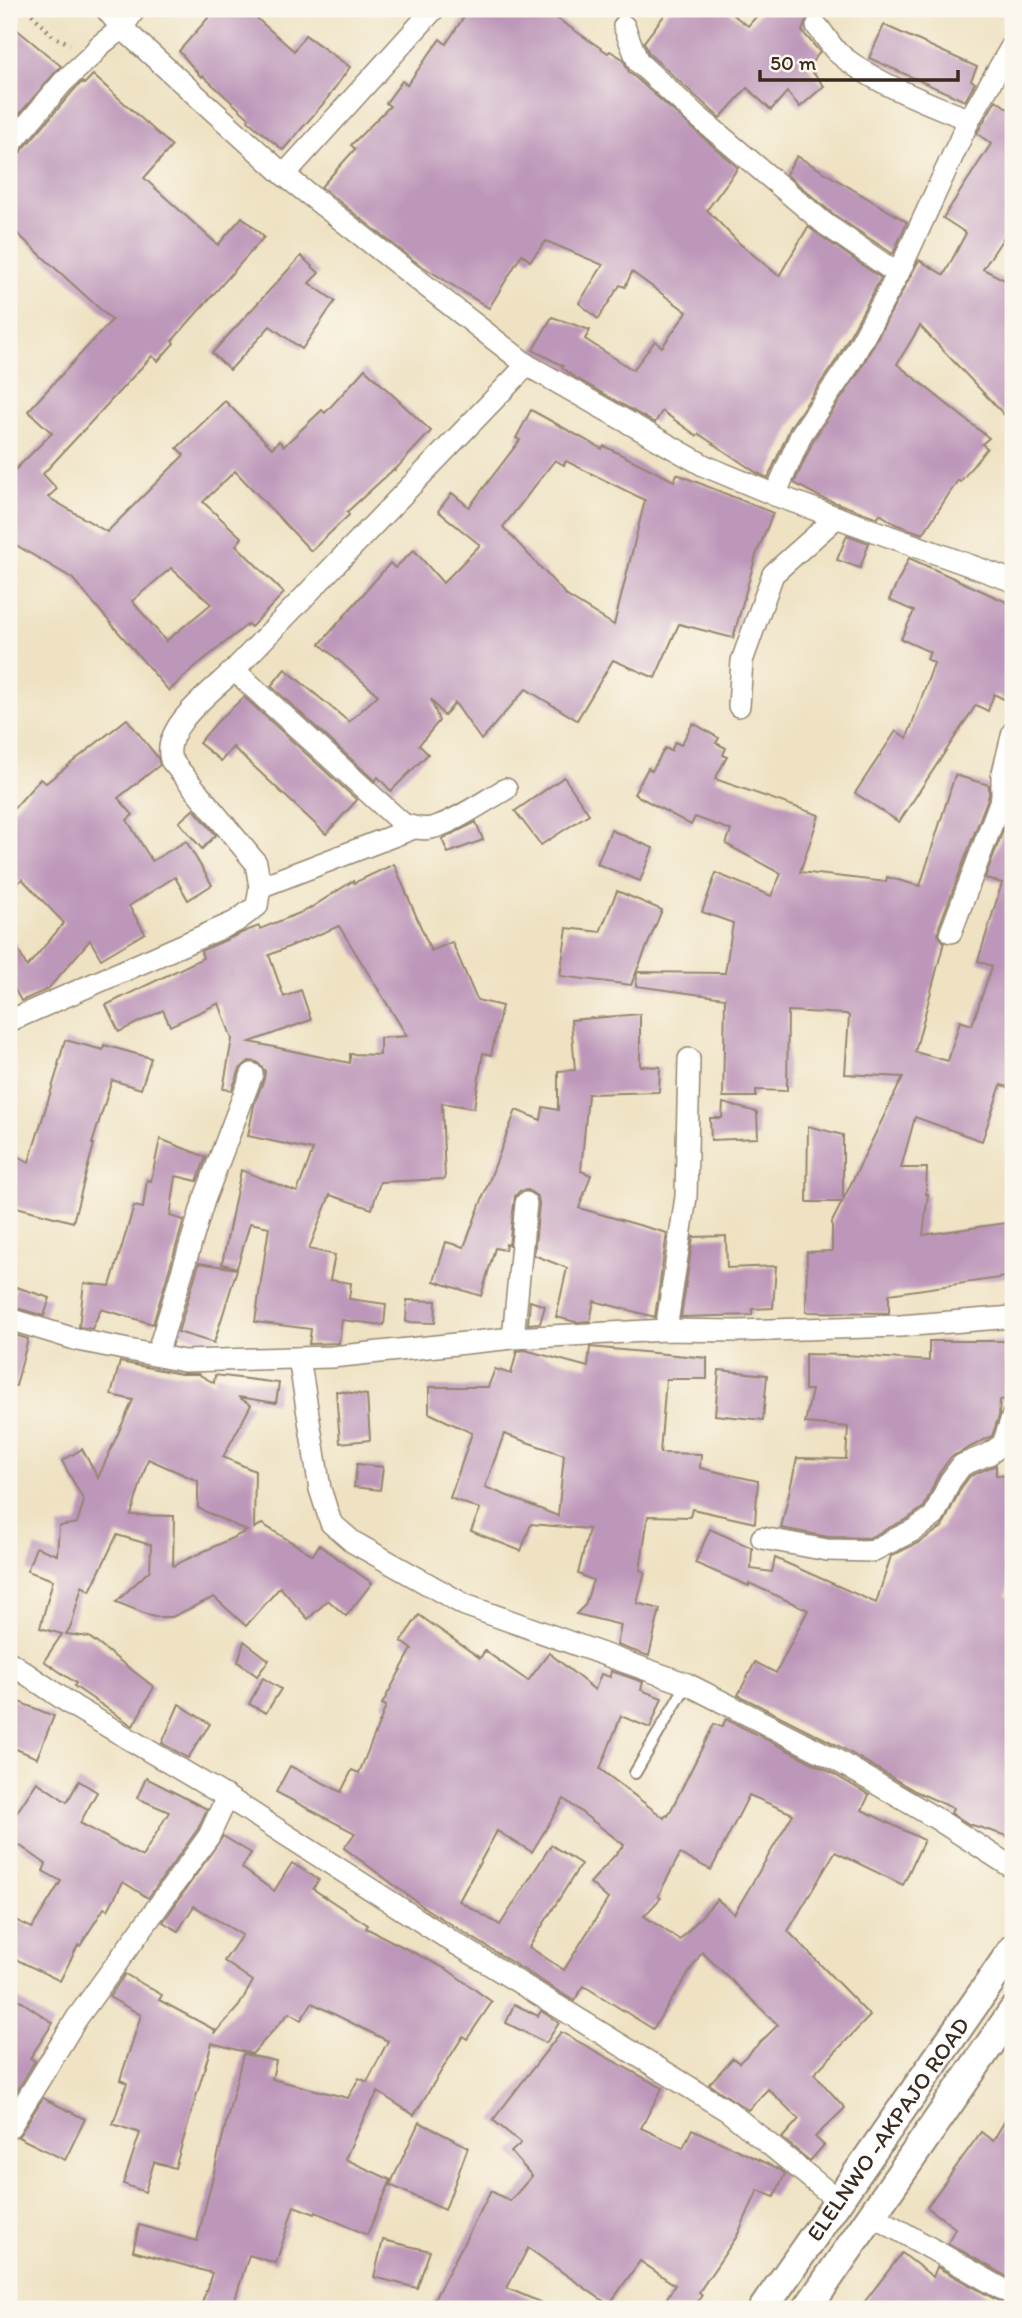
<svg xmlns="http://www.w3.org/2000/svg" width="1022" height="2318" font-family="Itim,sans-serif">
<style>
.building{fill:#bd97ba;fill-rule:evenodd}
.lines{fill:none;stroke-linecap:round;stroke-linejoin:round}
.service-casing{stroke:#958670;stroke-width:14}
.minor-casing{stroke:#958670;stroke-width:24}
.secondary-casing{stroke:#958670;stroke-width:32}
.path{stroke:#958670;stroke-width:4.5;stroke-dasharray:2 5;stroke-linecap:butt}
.service{stroke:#fff;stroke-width:10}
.minor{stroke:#fff;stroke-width:21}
.secondary{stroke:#fff;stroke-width:28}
.labels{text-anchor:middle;stroke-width:6;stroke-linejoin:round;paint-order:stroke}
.street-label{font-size:23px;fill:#3b2a1e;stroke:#fbf7ec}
</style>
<rect width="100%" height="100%" fill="#fbf7ec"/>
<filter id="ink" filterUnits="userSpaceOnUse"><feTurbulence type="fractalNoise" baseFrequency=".0143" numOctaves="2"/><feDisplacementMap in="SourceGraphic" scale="14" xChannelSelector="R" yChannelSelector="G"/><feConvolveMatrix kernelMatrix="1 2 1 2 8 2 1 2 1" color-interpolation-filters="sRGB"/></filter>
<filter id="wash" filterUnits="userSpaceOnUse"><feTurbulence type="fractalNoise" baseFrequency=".00686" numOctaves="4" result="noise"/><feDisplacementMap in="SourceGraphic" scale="28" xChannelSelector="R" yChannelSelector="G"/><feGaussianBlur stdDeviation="1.57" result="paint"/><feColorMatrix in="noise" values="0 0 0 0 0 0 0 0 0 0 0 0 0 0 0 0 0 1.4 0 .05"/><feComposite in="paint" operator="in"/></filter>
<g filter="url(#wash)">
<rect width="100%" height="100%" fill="#efe2c3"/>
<g id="blocks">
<g class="building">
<path d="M216,9H246L294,51L305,35L350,67L324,103L283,150L248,121L249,118L203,76L201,77L179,51Z"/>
<path d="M469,9H543L608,53L610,51L623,59L629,72L738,168L707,210L739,243L779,276L808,227L881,278L837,359L791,426L768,478L757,473L699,434L697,436L662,411L655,423L576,378L562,368L563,366L533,350L552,317L590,330L585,339L633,370L655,341L662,347L687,312L632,272L625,287L620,285L598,319L579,303L603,265L546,241L530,261L522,254L489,308L417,263L321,187L355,149L351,145L390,106L386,103L402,81L407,85L440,39L446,44Z"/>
<path d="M669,9H725L748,26L763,9H822L818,13L808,16L802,31L820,52L808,67L824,86L800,107L787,92L771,110L747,88L720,118L649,54L644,42Z"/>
<path d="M9,23L61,66L9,126Z"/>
<path d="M884,25L977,67L971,80L975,83L965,101L869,58Z"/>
<path d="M93,75L172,146L144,178L218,245L242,217L264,237L172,341L174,343L158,361L152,356L43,474L57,489L48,497L107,532L184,455L177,448L225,401L272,448L279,441L284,446L322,410L325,413L365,369L431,431L395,470L394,469L347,512L349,515L311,551L235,471L203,502L242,538L236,545L284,593L251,627L248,624L191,670L169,691L72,578L9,541V476L52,433L28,411L112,320L9,226V159L19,154L73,91L82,82L84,84ZM171,568L211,604L166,641L132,601Z"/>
<path d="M996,100L1011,111L1013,108V223L983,269L1013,284V424L920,326L897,364L989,438L982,444L987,448L960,482L958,480L923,534L895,524L880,514L878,518L820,497L794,483L814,439L859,372L919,260L944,275L966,233L943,218L991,144L977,133Z"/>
<path d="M797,156L907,222L893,254L833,214L786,174Z"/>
<path d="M301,256L319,273L309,283L335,301L302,349L270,326L230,370L212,353Z"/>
<path d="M531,410L602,449L604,446L674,481L677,474L773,513L756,555L733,638L679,624L655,678L613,660L577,720L526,689L481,740L455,703L444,716L431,699L439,721L419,745L428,754L391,791L378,777L375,781L271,686L285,669L349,722L378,695L320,644L390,563L395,568L414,550L443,583L480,545L438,511L452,493L469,507L520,440L516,438ZM555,460L564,465L566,461L645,500L614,625L567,596L503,527Z"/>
<path d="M847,535L869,543L860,568L837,560Z"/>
<path d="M909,558L1013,605V704L994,694L988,711L976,705L899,822L855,793L896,731L907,738L934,663L927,659L930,652L901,639L914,611L889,600Z"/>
<path d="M244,697L357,800L326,834L233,747L221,761L199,743L217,722Z"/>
<path d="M127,719L158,758L160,765L118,798L133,815L127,820L152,861L186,841L212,885L188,900L175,877L129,906L145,933L101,959L90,940L48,989L21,1001L9,978V932L27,967L64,923L22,879L9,893V814L40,779L46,783Z"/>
<path d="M693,723L719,738L716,743L726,748L723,755L727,757L715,779L819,815L800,872L886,882L887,877L920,886L955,775L989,785V795L939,927L938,935L944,942L915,1052L948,1061L960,1021L972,1025L992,966L978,961L1002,883L985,878L1013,804V1072L1008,1087L1001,1085L982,1141L915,1117L901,1168H927L926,1194H928L923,1235L1013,1222V1276L889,1294V1313L806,1312L807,1252L832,1251V1222L842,1202H807L808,1126L843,1135V1200L903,1077L845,1074L849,1016L846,1014L788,1011L787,1091L756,1090V1097H723L725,998L636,986L637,972L725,973L733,923L702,912L716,873L771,896L781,874L726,844L731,830L695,817L691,825L634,794L648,768L652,771L665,748L671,751L675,742L681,745Z"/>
<path d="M564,777L589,814L541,845L515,811Z"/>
<path d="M194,809L216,835L202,849L179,822Z"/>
<path d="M476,822L483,840L448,853L442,839Z"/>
<path d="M611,830L653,848L640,881L597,864Z"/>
<path d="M394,864L431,951L452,942L477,1000L502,1006L491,1055L483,1053L474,1108L442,1103L445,1179L380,1182L372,1209L330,1195L309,1249L335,1255L330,1280L351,1283L349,1299L386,1304L384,1325L342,1320L339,1343L309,1344L311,1329L255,1322L269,1227L250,1223L237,1268L222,1264L241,1170L297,1192L313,1150L248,1136L254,1105L264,1079L265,1071L257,1062L249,1061L240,1069L232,1090L223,1089L232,1039L219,1003L170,1026L163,1010L119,1032L106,1005L203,958L201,951L246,931L259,926L260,929L307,910L353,881L354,883ZM339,926L407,1036L380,1038V1055L350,1054V1063L250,1042L311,1020L301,990L284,997L269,955Z"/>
<path d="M617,891L662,910L631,985L560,976L567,928L600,932Z"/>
<path d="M640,1014V1066L660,1067L659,1092L588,1094L581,1171L591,1175L579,1208L667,1233L655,1317L594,1301L590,1321L576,1322L556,1317L567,1268L534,1255L539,1204L538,1197L528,1190L520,1191L515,1196L509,1245L506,1244L505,1250L495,1248L481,1296L434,1281L446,1242L464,1247L516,1110L541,1120L543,1107L558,1110V1071L575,1070L571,1020Z"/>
<path d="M65,1040L103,1050L104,1045L151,1058L141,1089L112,1080L92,1144H94L73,1222L9,1205V1152L29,1162L59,1065H58Z"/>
<path d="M723,1103L757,1112L758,1138L711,1140L710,1118H722Z"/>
<path d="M160,1139L206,1157L197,1181L176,1176L170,1216L184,1220L153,1324L101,1309L92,1329L79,1327L84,1283L110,1286L134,1206L143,1208L147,1180L151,1181Z"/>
<path d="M726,1236L727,1268L776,1266L773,1308L752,1309V1315L681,1317L693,1237Z"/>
<path d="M199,1263L237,1269L214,1343L178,1332Z"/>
<path d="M16,1287L50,1298L44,1316L10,1306Z"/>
<path d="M407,1300L436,1301L435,1323L406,1322Z"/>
<path d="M530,1301L545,1306L540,1323L528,1324Z"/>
<path d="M9,1333L28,1339L16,1386L9,1385Z"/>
<path d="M929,1341H1007V1399L1000,1400L999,1416L992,1436L951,1457L938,1475L924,1507L907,1519L869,1538L828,1537L781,1528L797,1458L846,1459L848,1427L805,1423L812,1390H805V1354L846,1355L929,1361Z"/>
<path d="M590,1347L707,1358V1379H666L660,1453L701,1454L700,1468L758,1481L755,1523L692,1509L690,1517L648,1516L640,1570L645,1572L637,1603L660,1609L649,1656L617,1645L621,1625L576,1614L585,1605L593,1580L578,1574L589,1529L531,1524L521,1551L471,1531L480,1509L450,1498L472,1433L429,1413V1387H488L495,1369L511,1374L517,1351L525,1350L588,1367ZM504,1434L564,1455L558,1516L485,1487Z"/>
<path d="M120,1362L181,1374H198L214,1383L215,1375L279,1383L276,1403L238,1397L251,1405L223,1457L255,1471L254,1528L262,1524L313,1555L319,1545L372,1583L346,1616L328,1600L308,1619L280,1587L246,1626L214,1597L172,1617H154L116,1602L150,1570L151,1545L117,1535L90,1591L82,1586L71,1626L66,1634L89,1637L154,1687L133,1726L74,1686L76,1683L44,1661L62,1634L40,1628L53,1580L27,1571L36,1547L57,1555L59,1526L77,1523L84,1501L62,1461L82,1449L98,1478L133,1400L111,1395ZM148,1459L198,1481V1508L247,1531L173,1566L174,1516L131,1515Z"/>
<path d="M719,1370L767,1375L763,1420L715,1415Z"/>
<path d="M336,1391L367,1395L370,1440L340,1443Z"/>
<path d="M357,1464L383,1467L380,1490L354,1487Z"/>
<path d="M996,1465V1475L1010,1476L1006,1568L1013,1570V1574L1006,1596L1013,1600V1838L969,1824L951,1813L953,1808L915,1791L837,1745L738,1695L755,1662L776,1673L808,1610L749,1583V1586L695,1563L710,1529L752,1548L751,1569L772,1572L775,1558L876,1603L891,1556L920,1542L942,1527L961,1488L970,1476Z"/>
<path d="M419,1615L480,1658L485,1651L528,1681L549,1653L595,1690L601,1674L610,1677L611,1671L643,1682L641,1690L662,1698L650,1728L621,1716L600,1769L664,1818L666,1815L668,1816L714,1724L722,1727L726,1719L825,1769L869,1795L862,1810L924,1840L903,1885L835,1852L788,1931L870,2016L814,2074L845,2108L815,2137L824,2145L810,2161L782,2138L799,2119L768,2089L748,2110L709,2084L733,2058L739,2063L778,2025L702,1952L653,2029L584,1986L574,2001L425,1908L344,1848L355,1833L276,1792L290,1766L341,1792L352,1770L359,1773L386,1706L382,1704L412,1649L401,1641ZM749,1795L793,1814L734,1914L717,1899L680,1940L644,1916L661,1898L658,1896L680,1854L711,1870ZM564,1799L624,1845L590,1883L608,1899L564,1970L529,1947L581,1864L551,1845L500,1925L459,1901L497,1831L532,1852Z"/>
<path d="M244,1641L269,1660L257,1676L238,1662Z"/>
<path d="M263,1678L281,1689L266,1713L249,1704Z"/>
<path d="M9,1698L54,1716L37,1758L9,1746Z"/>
<path d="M179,1704L210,1724L188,1758L162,1743Z"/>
<path d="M146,1778L207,1809L198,1829L148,1898L123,1882L108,1910L104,1908L80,1946L78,1945L60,1981L9,1956V1917L32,1928L61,1881L43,1871L46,1864L9,1838V1824L37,1782L67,1802L79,1781L97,1792L80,1823L142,1857L169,1812L137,1798Z"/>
<path d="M223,1836L251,1853L242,1868L274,1891L292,1863L319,1880L313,1889L368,1925L366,1928L448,1970L492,2002L467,2039L463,2036L414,2115L378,2092L366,2113L345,2159L391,2180L367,2235L316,2212L315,2214L294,2206L276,2263L249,2255L232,2309H200L212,2273L133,2251L139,2225L197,2241L243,2054L276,2061L272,2079L348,2098L359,2078L367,2082L388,2041L312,2003L301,2020L289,2013L252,2054L212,2043L175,2168L154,2162L145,2192L123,2184L140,2133L113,2124L127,2083L120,2080L141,2015L109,1997L125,1974L162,1995L159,2000L215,2030L214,2034L239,2006L253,1981L224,1961L242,1935L194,1906L178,1931L163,1922Z"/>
<path d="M9,1993L53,2023L30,2058L35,2061L9,2104Z"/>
<path d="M514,2004L538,2016L541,2011L559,2023L546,2043L506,2023Z"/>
<path d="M561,2032L662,2088L641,2128L683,2148L692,2129L779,2169L785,2174L774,2197L758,2190L737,2236L699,2292L702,2295L693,2309H660L675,2285L640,2261L609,2305L528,2248L507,2288L556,2309H429L491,2191L510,2201L532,2176L511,2152L521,2143L493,2120Z"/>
<path d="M43,2098L85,2119L65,2160L18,2137Z"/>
<path d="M1013,2107V2280L948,2243L955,2228L927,2207L981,2132L993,2141Z"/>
<path d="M419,2122L468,2147L445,2210L390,2185Z"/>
<path d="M383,2240L430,2251L417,2288L374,2277Z"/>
<path d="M902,2253L933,2277L937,2267L1013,2309H859Z"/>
</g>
</g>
</g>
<g filter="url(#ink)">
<use href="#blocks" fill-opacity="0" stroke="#958670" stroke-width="2"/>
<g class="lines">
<defs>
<path id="service" d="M635,1773L687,1684"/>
<g id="minor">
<path d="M106,9L122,28L284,175L527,365L705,466L775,495L1013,581"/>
<path d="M624,26L638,62L696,115L825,224L898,274"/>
<path d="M817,26C824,34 830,45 837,52C874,84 925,101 969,120"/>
<path d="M9,146L63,82L93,54L99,46L122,28L135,9"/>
<path d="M284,175L434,9"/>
<path d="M775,495L802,433L848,366L898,274L969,120L1013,44"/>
<path d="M234,670L403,824C412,827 421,830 431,828C452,824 486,800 506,789"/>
<path d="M739,706L742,661L773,574L837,517"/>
<path d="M260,887L414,828"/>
<path d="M951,932L1002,797V777L1013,732"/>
<path d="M9,1021L235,922L257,906L260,887L256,863L171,760C161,727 213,691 234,670L527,365"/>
<path d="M9,1319L78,1340L184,1361L332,1357L513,1338L666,1330L738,1331L900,1326L1013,1317"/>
<path d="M666,1330L686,1197L689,1059"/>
<path d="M513,1338L526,1203"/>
<path d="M157,1355L204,1200L252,1074"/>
<path d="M299,1358L320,1489L331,1523L353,1542L465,1605L687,1684L831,1757L937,1819L1013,1868"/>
<path d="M762,1538L827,1550L872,1551L914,1530L934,1516L950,1481L962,1465L989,1454L1003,1444L1013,1415"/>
<path d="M9,1662L75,1707L227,1797L450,1940L728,2111L839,2201"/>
<path d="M10,2127L77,2018L209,1836L227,1797"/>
<path d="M872,2215L1013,2295"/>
</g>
<g id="secondary">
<path id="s1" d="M763,2309L1013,1949"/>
<path d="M807,2309L1013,2011"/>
</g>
</defs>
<use href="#service" class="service-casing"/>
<use href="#minor" class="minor-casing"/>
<use href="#secondary" class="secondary-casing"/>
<path class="path" d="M27,9L53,36L70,44"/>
<use href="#service" class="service"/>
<use href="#minor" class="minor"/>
<use href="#secondary" class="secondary"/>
</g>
</g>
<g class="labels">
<g class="street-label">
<text dy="8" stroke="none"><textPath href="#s1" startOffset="219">ELELNWO -AKPAJO ROAD</textPath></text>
</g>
</g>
<rect width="1022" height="2318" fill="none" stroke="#fbf7ec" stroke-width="35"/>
<path d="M760 70v10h198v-10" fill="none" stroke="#3b2a1e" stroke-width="3.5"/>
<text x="770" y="70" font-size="21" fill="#3b2a1e" stroke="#fbf7ec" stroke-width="5" paint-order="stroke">50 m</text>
</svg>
